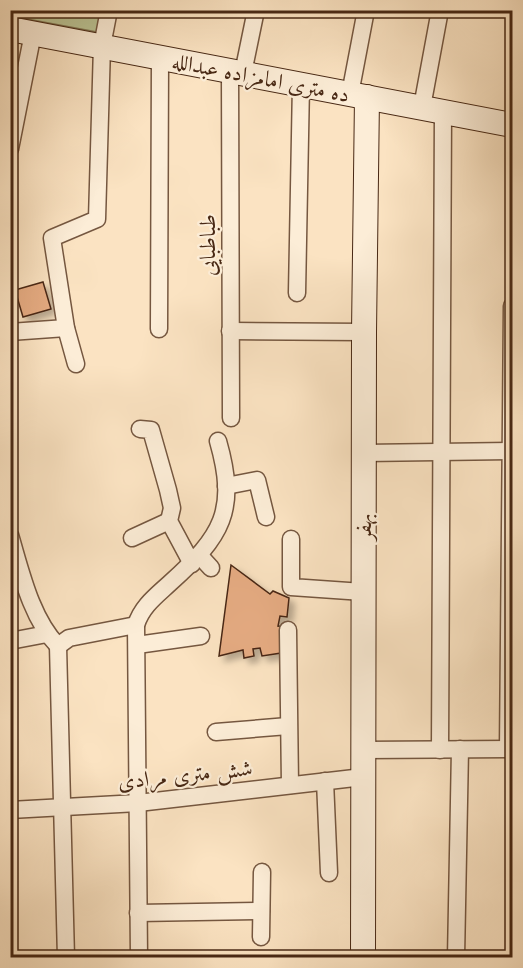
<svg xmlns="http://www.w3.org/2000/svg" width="523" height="968" font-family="'Old Standard TT',Amiri,serif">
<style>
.green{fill:#bbc495;stroke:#827654;stroke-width:1.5}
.building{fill:#e5ab82;stroke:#482814;stroke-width:1.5;filter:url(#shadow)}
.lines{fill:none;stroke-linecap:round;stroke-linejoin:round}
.street-casing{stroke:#755740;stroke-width:19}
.secondary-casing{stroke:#482814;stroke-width:26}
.street{stroke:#fcedd7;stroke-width:16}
.secondary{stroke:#fcedd7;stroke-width:24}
.labels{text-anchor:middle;stroke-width:4.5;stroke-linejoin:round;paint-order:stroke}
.street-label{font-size:22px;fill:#482814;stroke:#fcedd7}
</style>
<defs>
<filter id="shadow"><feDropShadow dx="5.5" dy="5.5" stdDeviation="3" flood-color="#0004"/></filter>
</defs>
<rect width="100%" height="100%" fill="#fbe3c2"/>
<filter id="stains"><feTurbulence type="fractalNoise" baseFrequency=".00333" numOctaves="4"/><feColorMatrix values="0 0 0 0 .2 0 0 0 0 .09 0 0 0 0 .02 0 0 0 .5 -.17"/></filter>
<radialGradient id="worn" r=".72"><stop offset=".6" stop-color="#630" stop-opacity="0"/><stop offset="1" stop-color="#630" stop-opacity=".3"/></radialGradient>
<path class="green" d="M10,11H100L97,32L11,16Z"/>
<g class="building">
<path d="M43,282L51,309L23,317L15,290Z"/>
<path d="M231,565L270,594L273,591L289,598L287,617L280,616L278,626L285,627L281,653L262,656L260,648L253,649L254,656L244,658L243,650L219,656Z"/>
</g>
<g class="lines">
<defs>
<g id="street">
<path d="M230,71L231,418"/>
<path d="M243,73L256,10"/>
<path d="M350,94L366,10"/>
<path d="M422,107L440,10"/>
<path d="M10,149L33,33"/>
<path d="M297,293L301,84"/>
<path d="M159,329L160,58"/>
<path d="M230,331L364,332"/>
<path d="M10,332L66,328"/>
<path d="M76,364L66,328L52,238L97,219L102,46L109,10"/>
<path d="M140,429L151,430L168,490L172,508L169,521L192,564"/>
<path d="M364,453L512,451"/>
<path d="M226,486L257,480L266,517"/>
<path d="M10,535C21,572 31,618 58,646"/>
<path d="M132,538L169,521"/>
<path d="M291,539V587L363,592"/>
<path d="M200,556L211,568"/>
<path d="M288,630L290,785"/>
<path d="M10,641L47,634"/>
<path d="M137,645L201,636"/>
<path d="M58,646L66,958"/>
<path d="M58,646L69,638L136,625"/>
<path d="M216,732L288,726"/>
<path d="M508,749L512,306"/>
<path d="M363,750L512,749"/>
<path d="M440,750L443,111"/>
<path d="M325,781L329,873"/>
<path d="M10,810L138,803L363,777"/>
<path d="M138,913L261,911"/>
<path d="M261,937L262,872"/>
<path d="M139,958L136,625C142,606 156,596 170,583C222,536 238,511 218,441"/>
<path d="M456,958L460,749"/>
</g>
<g id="secondary">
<path d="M10,29L512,125"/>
<path d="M363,958L364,332L367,97"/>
</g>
</defs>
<use href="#street" class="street-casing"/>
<use href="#secondary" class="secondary-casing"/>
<use href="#street" class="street"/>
<use href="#secondary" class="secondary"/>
</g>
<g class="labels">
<g class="street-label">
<text transform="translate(261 77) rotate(11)" y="8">ده متری امامزاده عبدالله</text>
<text transform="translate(207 245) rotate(-90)" y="8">طباطبایی</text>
<text transform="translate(363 527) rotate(-90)" y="8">بهفر</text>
<text transform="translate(185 774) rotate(-6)" y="8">شش متری مرادی</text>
</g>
</g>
<rect width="523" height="968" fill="none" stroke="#fbe3c2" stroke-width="36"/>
<rect x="12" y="12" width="499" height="944" fill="none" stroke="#482814" stroke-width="3"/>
<rect x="18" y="18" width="487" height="932" fill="none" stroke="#482814" stroke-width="1.5"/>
<rect width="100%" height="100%" filter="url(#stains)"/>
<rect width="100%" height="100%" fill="url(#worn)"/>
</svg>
